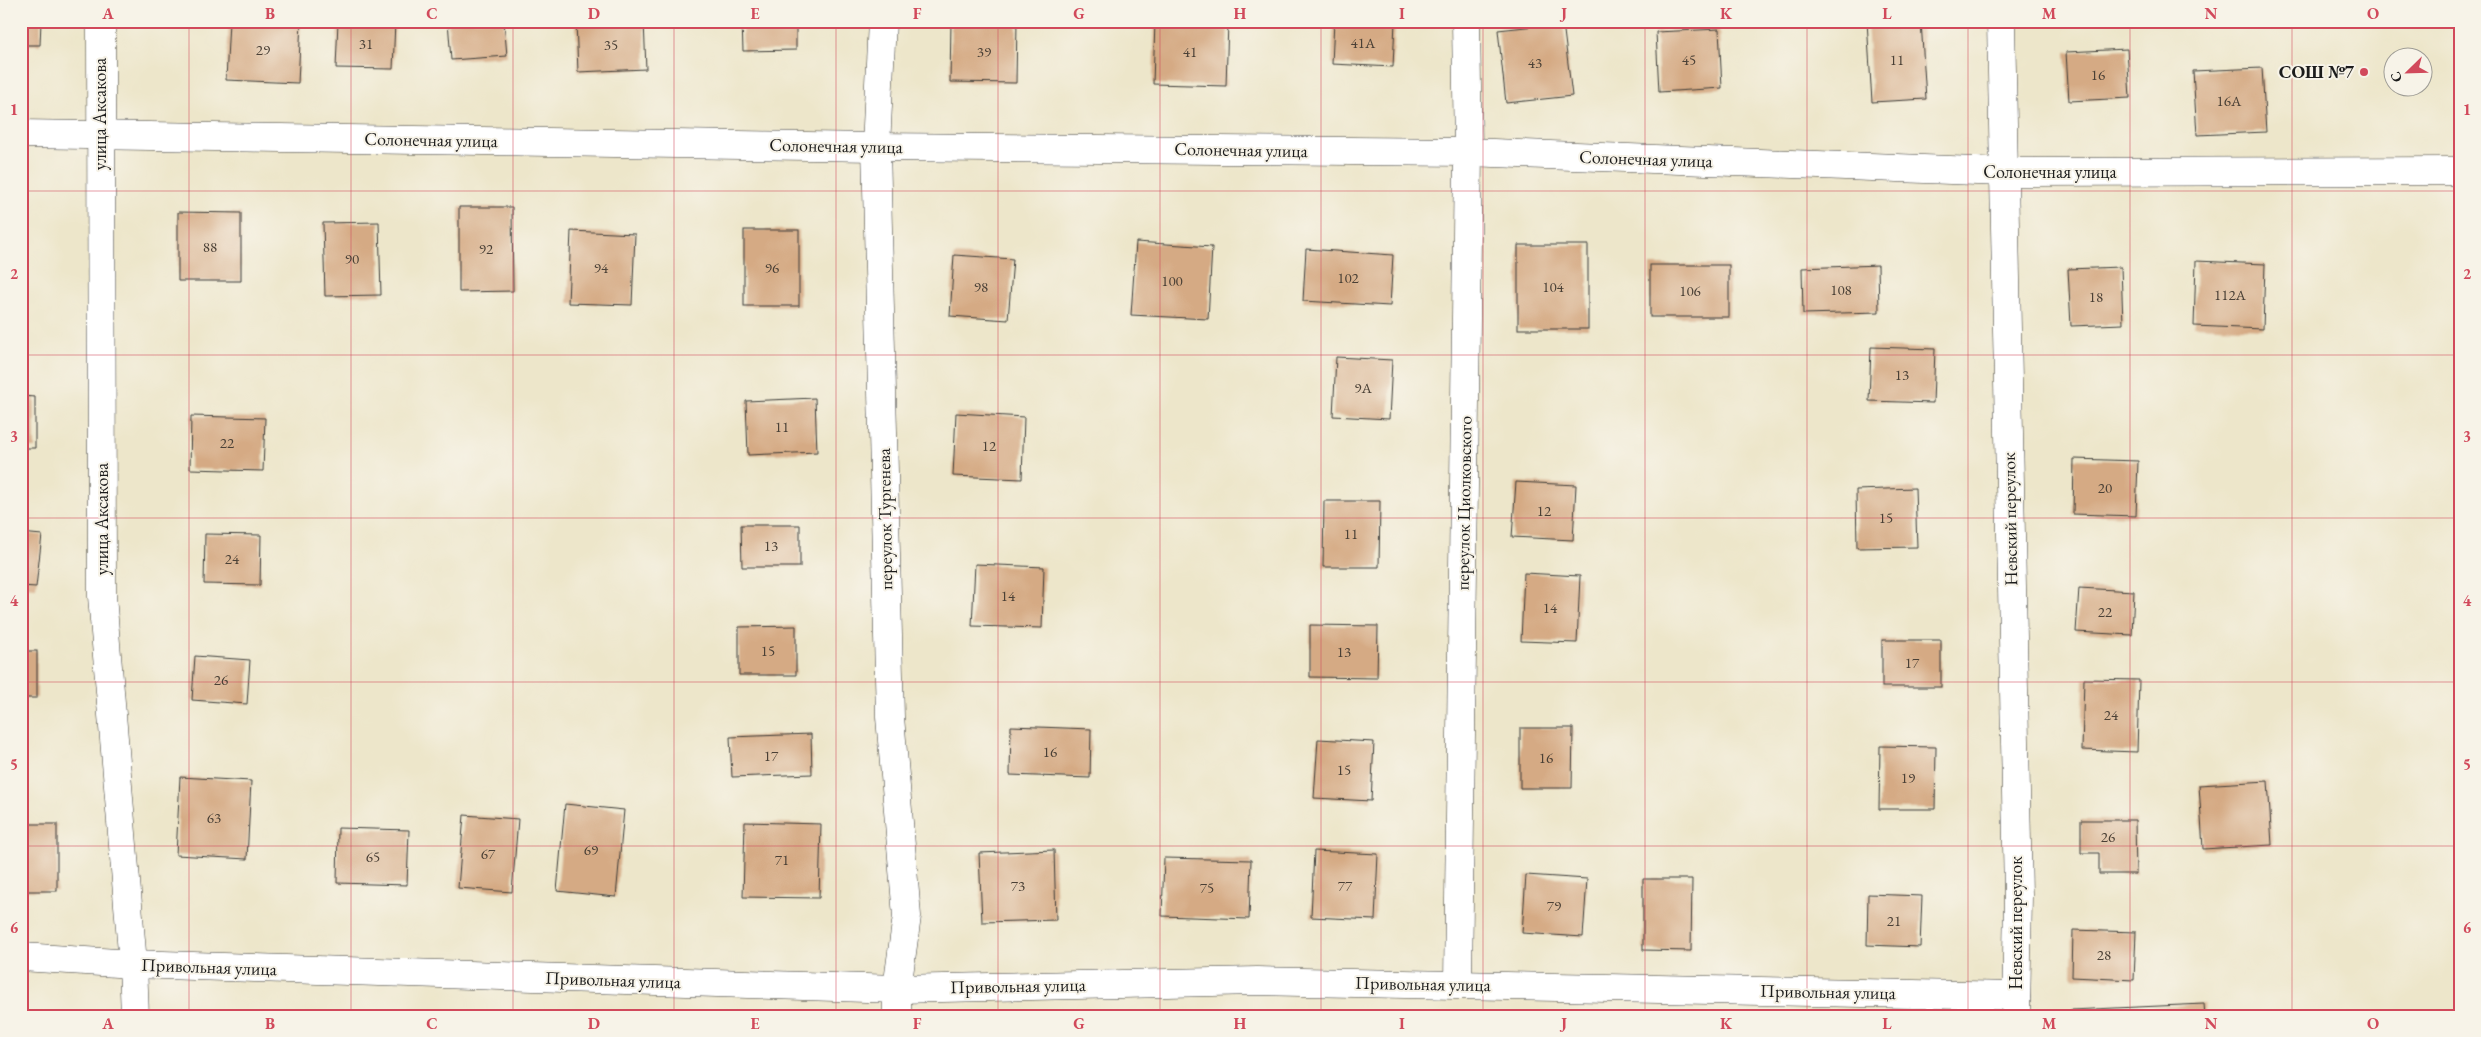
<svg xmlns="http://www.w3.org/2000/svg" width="2481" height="1037" font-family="'EB Garamond',serif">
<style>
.building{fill:#d5aa84}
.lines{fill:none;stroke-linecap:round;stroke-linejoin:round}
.street-casing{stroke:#3b3a36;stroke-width:29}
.street{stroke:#fff;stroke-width:28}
.grid{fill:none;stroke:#d1495b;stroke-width:1;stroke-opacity:0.55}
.poi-dot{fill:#d1495b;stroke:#f7f3e8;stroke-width:2}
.labels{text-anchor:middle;stroke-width:4;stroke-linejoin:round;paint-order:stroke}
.number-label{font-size:15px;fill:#4a4036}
.poi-label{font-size:18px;font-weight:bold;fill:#1c1c1c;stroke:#f7f3e8;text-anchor:end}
.street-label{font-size:18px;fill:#1c1c1c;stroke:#f7f3e8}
.neatline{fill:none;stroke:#d1495b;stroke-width:2}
.grid-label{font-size:16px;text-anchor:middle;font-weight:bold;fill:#d1495b}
</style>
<rect width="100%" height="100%" fill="#f7f3e8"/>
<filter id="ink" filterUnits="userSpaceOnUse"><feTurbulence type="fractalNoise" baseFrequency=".02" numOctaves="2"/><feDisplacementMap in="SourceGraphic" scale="10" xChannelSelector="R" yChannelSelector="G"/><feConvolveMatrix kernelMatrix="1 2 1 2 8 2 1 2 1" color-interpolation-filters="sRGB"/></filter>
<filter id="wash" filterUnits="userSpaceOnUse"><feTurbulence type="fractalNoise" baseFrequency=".0096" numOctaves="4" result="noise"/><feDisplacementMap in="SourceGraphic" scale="20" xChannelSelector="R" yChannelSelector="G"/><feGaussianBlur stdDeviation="1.12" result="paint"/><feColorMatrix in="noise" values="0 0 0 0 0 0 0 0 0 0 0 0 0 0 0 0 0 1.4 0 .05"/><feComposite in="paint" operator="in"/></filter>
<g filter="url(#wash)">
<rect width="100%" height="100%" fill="#ede6ca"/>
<g id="blocks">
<g class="building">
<path d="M21,21H41L40,45H21Z"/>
<path d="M229,21H301L298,83L226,80Z"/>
<path d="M338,21H395L393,69L336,68Z"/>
<path d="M448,21H504L507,56L451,60Z"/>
<path d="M576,21H644L646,69L578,72Z"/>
<path d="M742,21H796V50L743,51Z"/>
<path d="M951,21H1017L1016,83L950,82Z"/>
<path d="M1155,21H1228L1226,86L1153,84Z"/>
<path d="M1334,21H1395L1393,67L1332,64Z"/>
<path d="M1867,21H1921L1926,99L1872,102Z"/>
<path d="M1563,23L1572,96L1506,103L1498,30Z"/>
<path d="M1719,29L1722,88L1659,92L1656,32Z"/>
<path d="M2127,49L2130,98L2069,101L2066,52Z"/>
<path d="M2262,68L2266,132L2197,135L2193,71Z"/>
<path d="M459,207H512L513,291L459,292Z"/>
<path d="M178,212L241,213V281H178Z"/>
<path d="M379,222L381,295L325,296L323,223Z"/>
<rect x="744" y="230" width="55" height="76"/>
<path d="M571,231L635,234L632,305L568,303Z"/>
<path d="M1136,242L1212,247L1208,319L1131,315Z"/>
<rect x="1518" y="245" width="70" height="84"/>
<path d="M1306,249L1393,255L1390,306L1303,301Z"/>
<path d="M954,255L1013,259L1008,320L950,316Z"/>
<path d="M2196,261L2265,264L2263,329L2194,326Z"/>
<rect x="1650" y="265" width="79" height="52"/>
<path d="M1878,265L1879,312L1803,314L1802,268Z"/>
<path d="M2121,267L2123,324L2071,326L2068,269Z"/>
<path d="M1871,347L1935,349L1933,403L1869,401Z"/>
<path d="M1336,357L1392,360L1389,419L1333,416Z"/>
<path d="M21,396L35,397V448H21Z"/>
<path d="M815,398L817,452L748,455L746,401Z"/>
<path d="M956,413L1024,417L1022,479L953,476Z"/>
<path d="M191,416L265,418L263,471L190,469Z"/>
<path d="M2074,459L2138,461L2136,516L2073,514Z"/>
<path d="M1516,482L1576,485L1573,540L1512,537Z"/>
<path d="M1915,488L1917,547L1857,548L1856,490Z"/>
<path d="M1324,501H1380L1379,567H1323Z"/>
<path d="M741,525H800V567H742Z"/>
<path d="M21,533L42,535L36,587L21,586Z"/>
<path d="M205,534L261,535L260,585L204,584Z"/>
<path d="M975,564L1044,567L1042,628L972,626Z"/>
<path d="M1524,573L1580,576L1577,643L1521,641Z"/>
<path d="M2079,588L2134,591L2132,635L2076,632Z"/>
<path d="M1310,625L1378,626L1377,678L1310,677Z"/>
<path d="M796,626V675H739V627Z"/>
<rect x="1882" y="640" width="59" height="47"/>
<rect x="21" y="651" width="16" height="47"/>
<path d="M195,656L250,660L247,704L192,700Z"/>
<path d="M2084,679L2139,680L2137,752L2082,750Z"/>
<path d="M1011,726L1091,729L1090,778L1010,775Z"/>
<path d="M1520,728H1573L1572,788H1520Z"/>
<path d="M811,734L812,774L732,777L730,737Z"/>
<path d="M1318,739L1374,742L1371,801L1314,798Z"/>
<path d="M1880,746L1936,747L1935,809H1879Z"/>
<path d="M180,777L251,781L247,859L176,855Z"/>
<path d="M2268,781L2272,845L2203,849L2199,785Z"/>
<path d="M565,804L624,810L616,897L557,891Z"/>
<path d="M464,815L518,819L512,892L458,888Z"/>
<path d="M2081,820H2135L2136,874H2099V853H2081Z"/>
<path d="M745,822L821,824L819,898L743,897Z"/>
<rect x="21" y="824" width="36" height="67"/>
<path d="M338,828L409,830L407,885L337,883Z"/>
<path d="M1054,850L1056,920L982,922L979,853Z"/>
<path d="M1314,851L1378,854L1375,920L1311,917Z"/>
<path d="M1164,858L1251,860L1249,919L1162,916Z"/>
<path d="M1526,875L1587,879L1583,937L1522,933Z"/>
<path d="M1643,879H1692L1691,951L1643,950Z"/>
<path d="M1868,894L1922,896L1920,947L1867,945Z"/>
<path d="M2073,930L2136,932L2134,980L2072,977Z"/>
<path d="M2204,1004L2205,1016H2071V1010Z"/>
</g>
</g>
</g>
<g filter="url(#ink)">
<use href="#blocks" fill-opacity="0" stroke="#3b3a36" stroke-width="1"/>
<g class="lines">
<defs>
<g id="street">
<path d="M101,21L102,596L133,964L135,1016"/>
<path d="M882,21L876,147L890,717L907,916L897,989V1016"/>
<path d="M2001,21L2018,895L2016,1016"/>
<path d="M21,134L876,147L1468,152L2003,172L2460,171"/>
<path d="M21,957L133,964L897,989L1257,981L2016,996"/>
<path d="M1458,984L1468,152L1466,21"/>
</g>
</defs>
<use href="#street" class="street-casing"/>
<use href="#street" class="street"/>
</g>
</g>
<path class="grid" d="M189,21V1016M351,21V1016M513,21V1016M674,21V1016M836,21V1016M998,21V1016M1160,21V1016M1321,21V1016M1483,21V1016M1645,21V1016M1807,21V1016M1968,21V1016M2130,21V1016M2292,21V1016M21,191H2460M21,355H2460M21,518H2460M21,682H2460M21,846H2460"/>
<circle class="poi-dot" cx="2364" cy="72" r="5"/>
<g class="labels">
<g class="number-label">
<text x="1363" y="48">41А</text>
<text x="366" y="49">31</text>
<text x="611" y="50">35</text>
<text x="263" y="55">29</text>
<text x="984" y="57">39</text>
<text x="1190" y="57">41</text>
<text x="1689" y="65">45</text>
<text x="1897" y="65">11</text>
<text x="1535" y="68">43</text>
<text x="2098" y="80">16</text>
<text x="2229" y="106">16А</text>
<text x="210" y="252">88</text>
<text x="486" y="254">92</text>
<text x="352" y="264">90</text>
<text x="601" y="273">94</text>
<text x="772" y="273">96</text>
<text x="1348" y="283">102</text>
<text x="1172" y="286">100</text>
<text x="981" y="292">98</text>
<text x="1553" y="292">104</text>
<text x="1841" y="295">108</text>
<text x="1690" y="296">106</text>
<text x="2230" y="300">112А</text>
<text x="2096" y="302">18</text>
<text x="1902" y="380">13</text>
<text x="1363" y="393">9А</text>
<text x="782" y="432">11</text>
<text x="227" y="448">22</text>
<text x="989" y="451">12</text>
<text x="2105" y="493">20</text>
<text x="1544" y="516">12</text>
<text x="1886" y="523">15</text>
<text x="1351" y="539">11</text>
<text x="771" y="551">13</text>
<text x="232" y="564">24</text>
<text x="1008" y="601">14</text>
<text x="1550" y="613">14</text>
<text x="2105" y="617">22</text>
<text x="768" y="656">15</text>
<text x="1344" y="657">13</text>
<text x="1912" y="668">17</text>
<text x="221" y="685">26</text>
<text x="2111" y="720">24</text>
<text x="1050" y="757">16</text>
<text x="771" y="761">17</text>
<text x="1546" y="763">16</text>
<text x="1344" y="775">15</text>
<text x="1908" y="783">19</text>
<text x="214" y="823">63</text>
<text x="2108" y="842">26</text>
<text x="591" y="855">69</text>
<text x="488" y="859">67</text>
<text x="373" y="862">65</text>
<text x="782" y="865">71</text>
<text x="1018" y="891">73</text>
<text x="1345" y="891">77</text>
<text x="1207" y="893">75</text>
<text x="1554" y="911">79</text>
<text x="1894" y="926">21</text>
<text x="2104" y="960">28</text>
</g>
<g class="poi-label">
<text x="2354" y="78">СОШ №7</text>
</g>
<g class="street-label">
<text transform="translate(100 114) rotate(-90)" y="6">улица Аксакова</text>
<text transform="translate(431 140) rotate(1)" y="6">Солонечная улица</text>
<text transform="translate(836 146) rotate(1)" y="6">Солонечная улица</text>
<text transform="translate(1241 150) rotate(1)" y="6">Солонечная улица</text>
<text transform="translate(1646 159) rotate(2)" y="6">Солонечная улица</text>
<text x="2050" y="178">Солонечная улица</text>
<text transform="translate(1464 503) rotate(-89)" y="6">переулок Циолковского</text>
<text transform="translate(102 519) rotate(-90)" y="6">улица Аксакова</text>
<text transform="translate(885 519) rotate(-91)" y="6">переулок Тургенева</text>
<text transform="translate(2010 519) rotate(-91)" y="6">Невский переулок</text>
<text transform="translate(2016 923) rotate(-90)" y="6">Невский переулок</text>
<text transform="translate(209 967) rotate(2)" y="6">Привольная улица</text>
<text transform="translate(613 980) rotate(2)" y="6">Привольная улица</text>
<text transform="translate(1423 984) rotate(1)" y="6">Привольная улица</text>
<text transform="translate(1018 986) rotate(-1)" y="6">Привольная улица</text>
<text transform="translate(1828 992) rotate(1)" y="6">Привольная улица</text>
</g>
</g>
<rect width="2481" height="1037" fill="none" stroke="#f7f3e8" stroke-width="55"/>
<g transform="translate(2408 72) rotate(247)"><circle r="24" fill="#f7f3e8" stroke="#9f9d96"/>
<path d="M0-4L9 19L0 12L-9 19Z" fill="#d1495b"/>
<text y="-8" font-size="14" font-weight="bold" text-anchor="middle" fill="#1c1c1c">С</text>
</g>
<rect x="28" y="28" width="2426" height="982" class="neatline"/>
<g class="grid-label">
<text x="108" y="19">A</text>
<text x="270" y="19">B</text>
<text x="432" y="19">C</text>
<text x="594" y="19">D</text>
<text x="755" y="19">E</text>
<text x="917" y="19">F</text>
<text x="1079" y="19">G</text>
<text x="1240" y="19">H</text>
<text x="1402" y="19">I</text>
<text x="1564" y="19">J</text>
<text x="1726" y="19">K</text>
<text x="1887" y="19">L</text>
<text x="2049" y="19">M</text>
<text x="2211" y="19">N</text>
<text x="2373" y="19">O</text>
<text x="14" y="115">1</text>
<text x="2467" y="115">1</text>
<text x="14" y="279">2</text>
<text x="2467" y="279">2</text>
<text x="14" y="442">3</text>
<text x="2467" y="442">3</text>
<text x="14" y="606">4</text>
<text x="2467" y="606">4</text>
<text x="14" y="770">5</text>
<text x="2467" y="770">5</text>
<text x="14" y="933">6</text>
<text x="2467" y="933">6</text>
<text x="108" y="1029">A</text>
<text x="270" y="1029">B</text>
<text x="432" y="1029">C</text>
<text x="594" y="1029">D</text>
<text x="755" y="1029">E</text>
<text x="917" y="1029">F</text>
<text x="1079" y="1029">G</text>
<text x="1240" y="1029">H</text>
<text x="1402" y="1029">I</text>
<text x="1564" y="1029">J</text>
<text x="1726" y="1029">K</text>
<text x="1887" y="1029">L</text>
<text x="2049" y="1029">M</text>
<text x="2211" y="1029">N</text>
<text x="2373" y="1029">O</text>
</g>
</svg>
